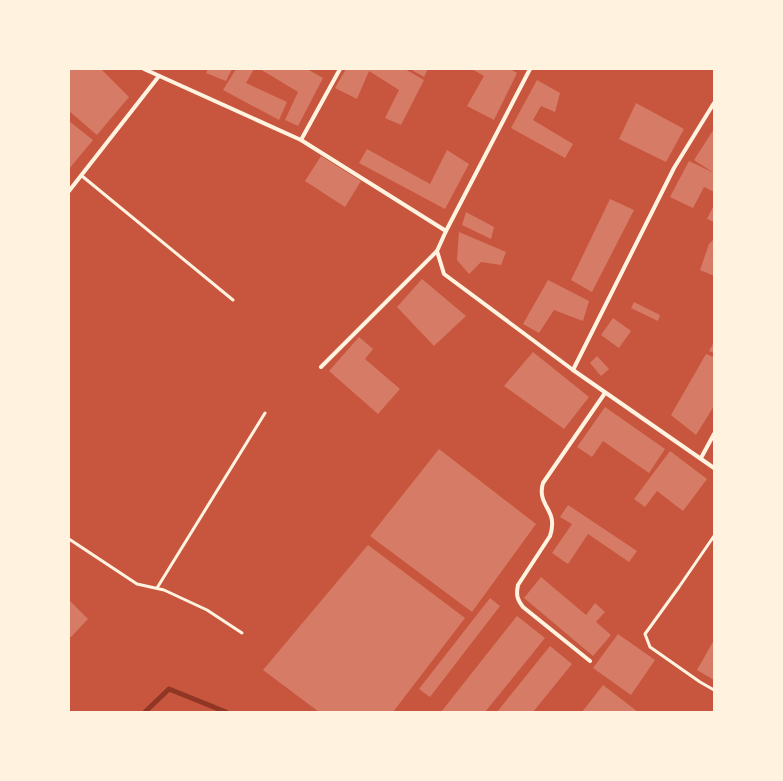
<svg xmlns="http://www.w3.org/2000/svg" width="783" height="781" font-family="Raleway,sans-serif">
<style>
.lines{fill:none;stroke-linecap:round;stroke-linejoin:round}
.stream{stroke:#8f3625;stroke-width:5}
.building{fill:#d67c66}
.service{stroke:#fff3e0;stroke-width:3}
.minor{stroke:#fff3e0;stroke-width:4}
</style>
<rect width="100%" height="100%" fill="#c8553d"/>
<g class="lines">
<path class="stream" d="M145,712L169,689L226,712"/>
</g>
<g class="building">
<path d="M69,69H101L129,97L97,135L69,111Z"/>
<path d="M208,69H232L226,81L206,73Z"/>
<path d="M236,69H254L246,83L287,102L279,120L223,90Z"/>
<path d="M260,69H307L323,78L298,126L285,120L298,92Z"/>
<path d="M346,69H405L424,80L401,125L385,118L399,90L369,71L357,99L335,88Z"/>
<path d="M410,69H428L424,77Z"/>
<path d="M472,69H510L517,73L494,120L467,106L484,76Z"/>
<path d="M537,80L560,93L555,112L541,106L533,120L573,144L565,158L511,128Z"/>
<path d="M636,103L684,129L666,162L619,139Z"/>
<path d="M69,121L93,140L69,169Z"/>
<path d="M714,129V173L694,160Z"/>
<path d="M367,149L430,184L447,150L469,164L445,209L359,163Z"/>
<path d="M321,156L361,181L345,207L305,181Z"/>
<path d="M689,161L714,173V192L704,187L693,208L670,197Z"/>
<path d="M610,199L634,210L592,292L571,280Z"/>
<path d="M714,205V222L707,219Z"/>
<path d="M466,212L494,227L491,239L462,225Z"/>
<path d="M459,232L506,252L501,265L481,262L469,274L457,260Z"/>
<path d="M714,239V276L700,270L709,244Z"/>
<path d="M422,279L466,316L434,346L397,307Z"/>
<path d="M548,280L589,301L583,321L554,310L539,333L523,324Z"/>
<path d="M634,302L660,315L658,321L631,308Z"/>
<path d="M613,318L631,331L619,348L601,335Z"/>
<path d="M359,337L373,349L365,359L400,389L378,414L329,371Z"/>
<path d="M714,342V353L709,351Z"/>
<path d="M533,352L589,397L564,429L504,386Z"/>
<path d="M706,354L714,357V406L696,435L671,415Z"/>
<path d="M597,356L609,369L601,376L590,363Z"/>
<path d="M605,407L665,449L649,473L603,441L592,457L577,447Z"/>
<path d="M439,449L536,524L472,612L370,536Z"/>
<path d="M670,451L707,479L683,511L657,491L645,507L634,499Z"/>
<path d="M568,505L637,551L629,562L588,534L568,564L552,553L572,524L560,517Z"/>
<path d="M368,545L465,618L393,712H319L263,670Z"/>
<path d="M541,577L586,615L595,603L605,612L596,622L611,635L593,656L524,598Z"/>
<path d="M490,598L500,606L430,697L419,689Z"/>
<path d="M69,600L88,619L71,637L69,636Z"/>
<path d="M517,616L545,638L485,712H441Z"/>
<path d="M618,634L655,660L631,695L593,668Z"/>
<path d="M714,640V680L697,670Z"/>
<path d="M550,646L572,664L533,712H497Z"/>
<path d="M603,685L638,712H582Z"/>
</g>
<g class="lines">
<g class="service">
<path d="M82,176L233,300"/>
<path d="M714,536L679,587L645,634L650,647L700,682L714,690"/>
<path d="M69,539L137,584L164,590L207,610L242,633"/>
<path d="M157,588L265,413"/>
</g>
<g class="minor">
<path d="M144,69L301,140L446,231"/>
<path d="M530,69L446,231L437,251L444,274L573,370L714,468"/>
<path d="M301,140L340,69"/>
<path d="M69,191L159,76"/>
<path d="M321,367L437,251"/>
<path d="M573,370L674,168L714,103"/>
<path d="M701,458L714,434"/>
<path d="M590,661L523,607C517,599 516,595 518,585L550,536C551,533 552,529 552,526C554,509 537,503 543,483L605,393"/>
</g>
</g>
<rect width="783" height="781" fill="none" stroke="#fff3e0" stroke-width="140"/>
</svg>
